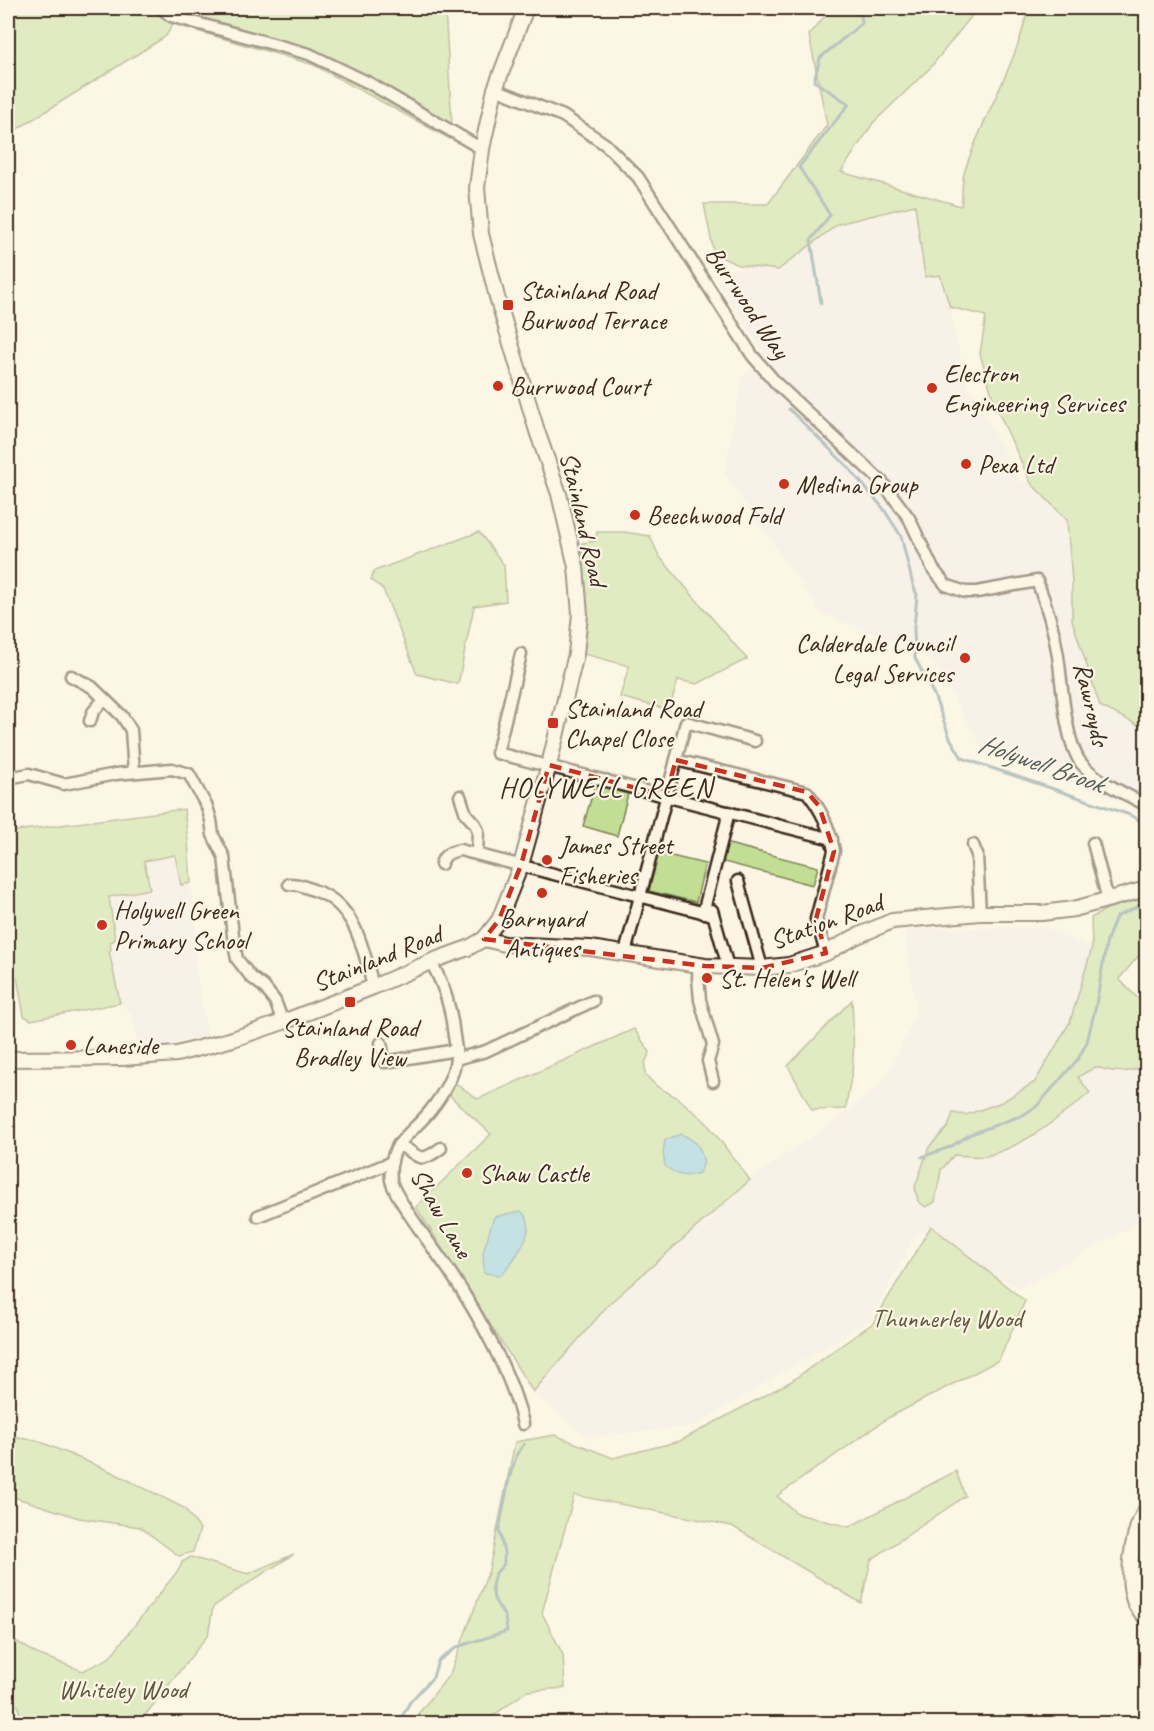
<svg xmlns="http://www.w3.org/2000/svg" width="1154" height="1731" font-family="Caveat,sans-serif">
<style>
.built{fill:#f2eaeb}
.green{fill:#c2dd94;stroke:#7e8459;stroke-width:1.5}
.water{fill:#82c9e3;stroke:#668994;stroke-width:1.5}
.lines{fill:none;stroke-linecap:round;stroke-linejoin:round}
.stream{stroke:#668994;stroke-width:3}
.street-casing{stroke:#3b2a1e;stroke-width:15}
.secondary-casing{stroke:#3b2a1e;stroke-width:18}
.street{stroke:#fcf5e5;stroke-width:10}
.secondary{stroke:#fcf5e5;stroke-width:14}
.marked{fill:none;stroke:#c8321e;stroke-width:4.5;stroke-dasharray:12 8;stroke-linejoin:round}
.poi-dot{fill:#c8321e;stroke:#fcf5e5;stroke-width:2}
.labels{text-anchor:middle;stroke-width:4.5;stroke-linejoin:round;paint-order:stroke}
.poi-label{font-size:26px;fill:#3b2a1e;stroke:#fcf5e5;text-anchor:start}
.street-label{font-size:26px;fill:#3b2a1e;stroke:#fcf5e5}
.park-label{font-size:26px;fill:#5d573c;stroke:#fcf5e5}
.water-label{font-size:27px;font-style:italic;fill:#505a59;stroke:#fcf5e5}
.quarter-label{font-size:28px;letter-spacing:1.5px;fill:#3b2a1e;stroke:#fcf5e5}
</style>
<rect width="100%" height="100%" fill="#fcf5e5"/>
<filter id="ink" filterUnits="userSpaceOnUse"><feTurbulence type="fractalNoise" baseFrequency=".0167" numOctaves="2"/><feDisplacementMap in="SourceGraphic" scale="12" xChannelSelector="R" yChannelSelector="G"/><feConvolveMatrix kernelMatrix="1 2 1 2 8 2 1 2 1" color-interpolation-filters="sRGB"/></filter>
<g filter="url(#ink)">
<g class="built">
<path d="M905,201L935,240L965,380L1020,482L1062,486L1146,718V815L1123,802L1015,759L986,753L931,658L821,612L725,474L742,378L766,356L717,280L843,211Z"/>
<path d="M184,809L188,841L192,902L196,915L195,966L207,1037L173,1044L139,1048L131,1013L120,1003L31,1020L24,1016L17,977L8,961V832Z"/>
<path d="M1046,928L1092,948L1146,1012V1218L1019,1288L917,1231L871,1319L693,1426L588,1437L531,1390L610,1303L750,1180L829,1126L884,1082L917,1014L905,932L917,929Z"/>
</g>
<g class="green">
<path d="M8,8H445L452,125L450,139L314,65L173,24L166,36L163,38L8,135Z"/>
<path d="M832,8H978L930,68L873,123L841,172L961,206C963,195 961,181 965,170C983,115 1017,65 1028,8H1146V729L1100,706L1072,620V581L1067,520L1031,483L995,405L980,354L986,316L950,307L940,275L925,277L915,205L838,224L778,270L738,265L714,254L704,204H768L827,125L809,35Z"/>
<path d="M479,532L504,565L506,601L474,606L458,684L417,674L383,589L371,580L374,571Z"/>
<path d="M597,532H624L650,536L659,556L747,659L697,684L678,680L669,710L620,697L629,666L584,654L588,619L582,543L595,541Z"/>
<path d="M595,785L628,794L617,836L583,826Z"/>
<path d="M184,809L188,841L191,883L181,885L175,855L144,861L150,889L109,897L115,940L110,942L111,950L109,951L120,1003L31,1020L24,1016L17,977L8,961V832Z"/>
<path d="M725,843L818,867L813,885L720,861Z"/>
<path d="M659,853L705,864L696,902L649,891Z"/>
<path d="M1146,897V941L1140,954L1119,979L1146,1007V1065C1127,1075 1114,1072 1095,1067L1078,1077L1090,1093C1059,1117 1026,1146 986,1156C977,1158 964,1155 954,1155L941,1170L935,1202L926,1207L918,1201L915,1187L929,1147L948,1127L953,1113L966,1115L1002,1102L1035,1082L1070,1022L1092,948L1091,918L1107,909Z"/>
<path d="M852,1000C853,1023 855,1048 852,1072C850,1084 847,1096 846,1109L812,1110L788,1066Z"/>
<path d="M634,1029L650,1052L645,1063V1074L656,1086L678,1098L706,1122L750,1180L610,1303L533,1392L416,1207L491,1134L450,1096L455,1083L478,1099Z"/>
<path d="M931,1226L1025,1301L999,1360L888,1418L777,1496L798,1514L849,1527L956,1471L965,1496L871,1560L861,1603L732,1526L574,1495L542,1613L563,1655L565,1688L527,1691L483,1723H411L450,1674L489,1570L515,1442L555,1435L613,1458L680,1441L790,1382L873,1323Z"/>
<path d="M8,1437L36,1440L112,1472L184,1508L200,1529L193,1552L179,1556L140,1527L79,1518L17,1498L8,1497Z"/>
<path d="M294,1554L236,1591L213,1607L208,1635L139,1723H20L19,1707L8,1694V1636L37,1654L83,1671L109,1658L180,1568L182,1562L191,1557L248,1574Z"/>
</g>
<g class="water">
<path d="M681,1134C698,1142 700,1145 704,1163L699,1173C683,1178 678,1176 665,1166L663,1152L665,1140Z"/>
<path d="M521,1211C523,1213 526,1216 527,1219C534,1236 512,1262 501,1275L484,1273L483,1252L494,1217Z"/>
</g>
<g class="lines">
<g class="stream">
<path d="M821,303L811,240L830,215L799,167L849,104L814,81L820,58L862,23L860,8"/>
<path d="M789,409L846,465L883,508L901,536L913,585L917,595L914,628L915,658L934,695L950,738L962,758L1130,815L1146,824"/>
<path d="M922,1157L950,1147L971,1134L1023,1115L1037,1106L1078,1059L1087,1042L1096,1005L1107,940L1116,917L1146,902"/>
<path d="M398,1724L410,1702L433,1677L438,1661L457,1647L507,1631L505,1617L494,1599L492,1586L495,1574L504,1564V1552L499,1530L509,1479L517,1454L524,1444"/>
</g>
<defs>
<g id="street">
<path d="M161,8L171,16L309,54L369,83L482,149"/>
<path d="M495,89L563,116L605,144L638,177L752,355L777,384L882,482L909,518L933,569L946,585L965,592H977L1037,581C1047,606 1054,629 1058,656C1062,683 1065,742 1081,763C1096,781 1126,794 1146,805"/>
<path d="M521,654L497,753L832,839"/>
<path d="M71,676L92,687L122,716L131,730L134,772"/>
<path d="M90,721L93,712L104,699"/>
<path d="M676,760L807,792C821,809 830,829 834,851L816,919L826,953"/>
<path d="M8,778L29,774L64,784L116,774L172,769L189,774L207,807L211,820L213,835L224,857L234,944L237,959L251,977L264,987L275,1001L283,1022"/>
<path d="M460,796L466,814L475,824L478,831L477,854"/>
<path d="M1093,843L1108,900"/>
<path d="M973,845L977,855L980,913"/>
<path d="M441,864C444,854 450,852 460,850L713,915"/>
<path d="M738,881L762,968"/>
<path d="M289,884C302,884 304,887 316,891C356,905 364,951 373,987"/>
<path d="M712,910L728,967"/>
<path d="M703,913L729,812"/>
<path d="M625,953L686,722L755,741"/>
<path d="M431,962C445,987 451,1008 454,1036C455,1043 457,1051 456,1059C453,1078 442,1096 430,1111C411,1135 387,1143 391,1180C393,1196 438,1254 450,1272C477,1313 513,1376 523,1424"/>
<path d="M699,965L698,978L700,1000L713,1045L708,1061L713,1081"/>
<path d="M381,1043L385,1062L456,1050"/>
<path d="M456,1059L486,1051L593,1001"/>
<path d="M398,1145C420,1153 416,1167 441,1148"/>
<path d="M258,1216L392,1162"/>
</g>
<g id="secondary">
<path d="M484,939L505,944L590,948L705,966L762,968L789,965L826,953L855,937L892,921L980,913H1042L1074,909L1146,889"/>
<path d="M8,1059L122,1058L177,1054L233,1039L283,1022L373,987L435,960L468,948L484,939L499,920L521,865L549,765L576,654L580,614L576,567L559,494L537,431L497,297L481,234L477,188L482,149L495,89L526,8"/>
<path d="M1146,1510C1132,1531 1125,1579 1135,1603C1137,1608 1142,1613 1146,1618"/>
</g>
</defs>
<use href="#street" class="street-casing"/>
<use href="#secondary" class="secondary-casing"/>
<use href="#street" class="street"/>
<use href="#secondary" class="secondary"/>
</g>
</g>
<path d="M0 0H1154V1731H0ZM676,760L807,792L819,806L834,851L816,919L826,953L762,968L705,966L484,939L499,920L521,865L549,765L666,796Z" fill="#fcf5e5" fill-opacity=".55" fill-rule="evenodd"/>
<path class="marked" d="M676,760L807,792L819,806L834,851L816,919L826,953L762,968L705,966L484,939L499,920L521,865L549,765L666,796Z"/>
<g class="poi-dot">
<rect x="502" y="299" width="12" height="12" rx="3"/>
<circle cx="498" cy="386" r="6"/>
<circle cx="932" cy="388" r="6"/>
<circle cx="966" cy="464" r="6"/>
<circle cx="784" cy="484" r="6"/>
<circle cx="635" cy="515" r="6"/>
<circle cx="965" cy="658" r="6"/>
<rect x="547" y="717" width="12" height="12" rx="3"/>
<circle cx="547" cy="860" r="6"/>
<circle cx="542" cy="893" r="6"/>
<circle cx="102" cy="925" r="6"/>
<circle cx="707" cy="978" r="6"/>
<rect x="344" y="996" width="12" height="12" rx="3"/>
<circle cx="71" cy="1045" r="6"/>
<circle cx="467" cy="1173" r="6"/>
</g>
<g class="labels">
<g class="poi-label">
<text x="520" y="299">Stainland Road<tspan x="520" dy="30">Burwood Terrace</tspan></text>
<text x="944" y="382">Electron<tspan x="944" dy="30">Engineering Services</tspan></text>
<text x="510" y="395">Burrwood Court</text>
<text x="978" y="473">Pexa Ltd</text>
<text x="796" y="493">Medina Group</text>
<text x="647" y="524">Beechwood Fold</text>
<text x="953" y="652" text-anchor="end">Calderdale Council<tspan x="953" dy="30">Legal Services</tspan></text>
<text x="565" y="717">Stainland Road<tspan x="565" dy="30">Chapel Close</tspan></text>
<text x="559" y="854">James Street<tspan x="559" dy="30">Fisheries</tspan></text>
<text x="114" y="919">Holywell Green<tspan x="114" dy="30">Primary School</tspan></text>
<text x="542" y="927" text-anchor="middle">Barnyard<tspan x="542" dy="30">Antiques</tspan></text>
<text x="719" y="987">St. Helen's Well</text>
<text x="350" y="1036" text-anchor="middle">Stainland Road<tspan x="350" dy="30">Bradley View</tspan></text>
<text x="83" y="1054">Laneside</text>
<text x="479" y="1182">Shaw Castle</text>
</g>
<g class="street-label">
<text transform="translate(748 302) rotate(56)" y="9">Burrwood Way</text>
<text transform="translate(584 519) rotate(77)" y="9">Stainland Road</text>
<text transform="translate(1092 704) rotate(77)" y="9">Rawroyds</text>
<text transform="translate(826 921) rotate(-20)" y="9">Station Road</text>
<text transform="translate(377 958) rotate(-22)" y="9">Stainland Road</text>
<text transform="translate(442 1213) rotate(60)" y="9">Shaw Lane</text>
</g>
<g class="park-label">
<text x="947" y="1327">Thunnerley Wood</text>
<text x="123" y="1698">Whiteley Wood</text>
</g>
<g class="water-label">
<text transform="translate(1041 763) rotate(19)" y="9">Holywell Brook</text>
</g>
<g class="quarter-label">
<text x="606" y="797">HOLYWELL GREEN</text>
</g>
</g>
<rect width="1154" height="1731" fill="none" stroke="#fcf5e5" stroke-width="30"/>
<rect x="15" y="15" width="1124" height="1701" fill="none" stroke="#3b2a1e" stroke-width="2" filter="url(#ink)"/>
</svg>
